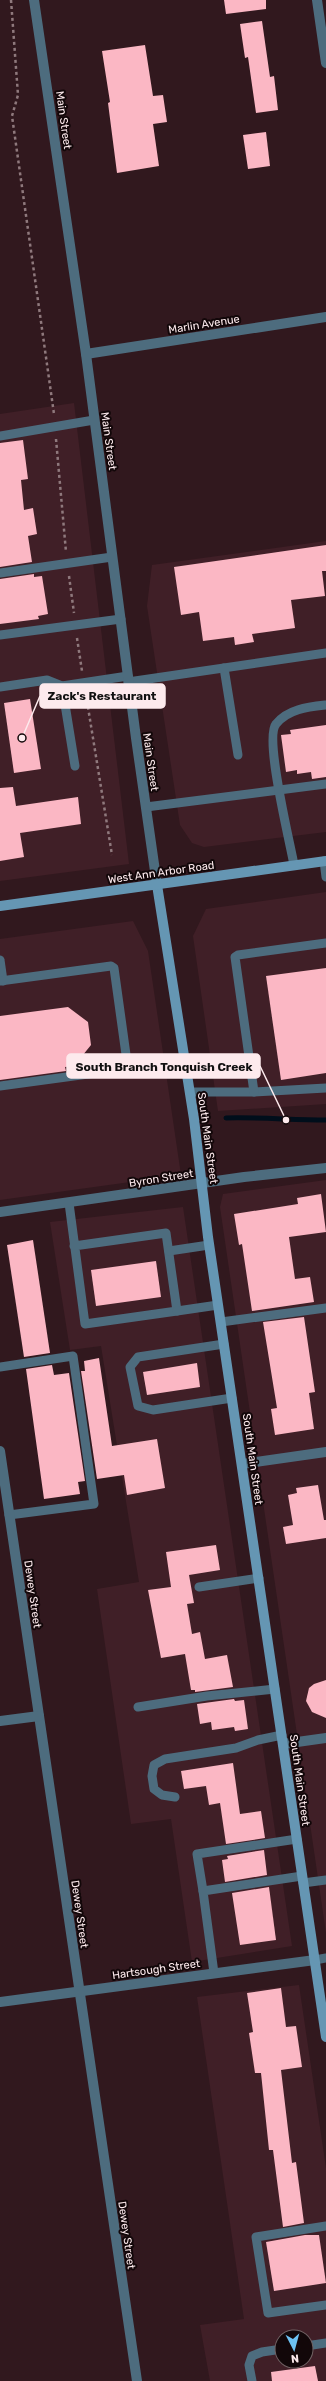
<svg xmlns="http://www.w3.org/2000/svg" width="326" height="2381" font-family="Rubik,sans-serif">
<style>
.built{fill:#401f27;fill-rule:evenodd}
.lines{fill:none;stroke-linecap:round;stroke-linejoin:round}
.stream{stroke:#000e1b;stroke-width:5}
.building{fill:#fbb7c4}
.path{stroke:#8f797d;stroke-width:2.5;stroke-dasharray:3 3;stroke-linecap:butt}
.service{stroke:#4d6c7e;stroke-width:9}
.minor{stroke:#4d6c7e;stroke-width:10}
.tertiary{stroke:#4d6c7e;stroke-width:10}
.secondary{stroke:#6596b3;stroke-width:10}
.labels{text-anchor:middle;stroke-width:4;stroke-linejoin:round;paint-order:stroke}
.street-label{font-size:11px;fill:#fdeaed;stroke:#120709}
.leader{fill:none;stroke:#fdeaed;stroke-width:1.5}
.callout-dot{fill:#fdeaed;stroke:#120709;stroke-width:1.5}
.callout{fill:#fdeaed;stroke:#fdeaed;stroke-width:1.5}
.callout-label{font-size:12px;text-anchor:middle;font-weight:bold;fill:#111}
</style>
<rect width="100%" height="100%" fill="#31181e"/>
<g class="built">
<path d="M74,403L129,864L0,881V414Z"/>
<path d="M326,541V832L204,847L192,843L180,825L147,606L152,565Z"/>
<path d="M326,892V1104L218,1111L193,936L206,909Z"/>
<path d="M133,921L148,951L181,1175L0,1200V939Z"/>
<path d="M326,1180V1933L220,1207L223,1194Z"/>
<path d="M183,1207L292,1946L192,1962L171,1819L131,1824L97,1589L139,1582L101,1346L70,1350L50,1222Z"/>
<path d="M299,1985L326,2168V2381H210L200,2325L244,2319L197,1997ZM282,2337H306V2361H282Z"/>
</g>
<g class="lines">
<path class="stream" d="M226,1118C259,1117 292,1120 326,1120"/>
</g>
<g class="building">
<path d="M224,0H266V9L226,14Z"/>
<path d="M262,21L270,77L274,76L278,110L256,113L248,57L245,58L240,24Z"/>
<path d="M145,45L153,96L163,95L167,122L153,124L159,166L117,173L108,103L110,102L102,51Z"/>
<path d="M266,132L270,166L248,169L243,135Z"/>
<path d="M23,440L28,479L21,480L24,510L33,508L37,534L28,536L32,562L0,567V443Z"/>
<path d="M326,545V571H322L325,596L291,600L295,628L252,634L254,642L235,645L234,637L203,641L199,612L181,615L174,567Z"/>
<path d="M34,574V577L42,576L48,614L38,616L39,619L0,624V579Z"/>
<path d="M30,699L41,769L14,773L4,703Z"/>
<path d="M326,725V777L312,779L311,772L297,774V770L286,772L281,735L291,734L290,730Z"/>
<path d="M13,787L16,806L78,797L81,824L20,833L24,857L0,861V788Z"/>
<path d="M326,968V1073L281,1080L266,976Z"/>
<path d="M68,1007L88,1022L91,1045L74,1066L65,1067L66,1071L0,1080V1016Z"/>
<path d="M321,1194L326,1232L289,1237L295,1279L310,1277L314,1302L252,1311L242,1244L239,1245L234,1214L298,1204L297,1198Z"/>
<path d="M33,1240L50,1353L24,1357L7,1245Z"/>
<path d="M156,1261L161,1297L96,1306L91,1270Z"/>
<path d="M304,1317L315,1392L309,1393L314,1429L275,1435L271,1409L277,1408L263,1322Z"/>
<path d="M99,1358L112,1446L157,1439L165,1488L127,1495L124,1475L97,1479L81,1371H85L84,1361Z"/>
<path d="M197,1363L200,1387L147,1395L143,1372Z"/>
<path d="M52,1365L54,1375L69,1373L85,1481L78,1482L80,1494L44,1499L26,1369Z"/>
<path d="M318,1485L324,1520H326V1538L286,1544L283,1527L293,1525L288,1495L297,1493L296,1488Z"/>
<path d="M216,1545L220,1570L189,1575L194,1603L187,1604L192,1634L200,1632L205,1659L227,1655L233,1687L195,1692V1690H191L185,1654L161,1658L148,1590L171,1587L166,1552Z"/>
<path d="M326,1680V1718L312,1712L306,1701L309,1688L314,1684Z"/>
<path d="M234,1699L235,1701L244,1700L248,1729L235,1731L234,1727L212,1730L211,1722L200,1724L197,1704Z"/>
<path d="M233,1763L240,1814L261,1811L265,1838L226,1844L220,1803L209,1805L206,1786L184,1789L181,1771Z"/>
<path d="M264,1850L267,1875L225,1882L222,1860L228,1859L227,1856Z"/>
<path d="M269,1887L276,1940L240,1945L232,1893Z"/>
<path d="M281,1988L286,2027L296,2026L302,2067L281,2070L292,2163L296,2162L304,2223L283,2227L273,2150H269L261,2073H255L249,2033L253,2032L247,1993Z"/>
<path d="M305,2235H319L326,2283L274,2291L266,2242Z"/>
<path d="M315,2366L318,2381H272L271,2372Z"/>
</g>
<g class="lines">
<g class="path">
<path d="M11,0L18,95L12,116L54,414"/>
<path d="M56,439L66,552"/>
<path d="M69,576L74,613"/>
<path d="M77,638L82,671"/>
<path d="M86,695L112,855"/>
</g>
<g class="service">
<path d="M0,436L94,420"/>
<path d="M0,573L112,557"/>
<path d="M0,635L121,619"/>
<path d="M224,668L238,755"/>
<path d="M128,682L326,653"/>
<path d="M0,687L47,680L62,686"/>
<path d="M75,766L62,686L128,676"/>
<path d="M146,807L326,784"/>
<path d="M324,861L326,877"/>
<path d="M294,865C290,842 264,738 276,724C288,709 308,707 326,705"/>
<path d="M0,960L3,981"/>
<path d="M0,981L111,966L114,968L128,1069"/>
<path d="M0,1086L184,1061"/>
<path d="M190,1092H254L326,1088"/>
<path d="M254,1092L235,957L238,955L326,943"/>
<path d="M69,1203L85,1324L177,1311L166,1233L74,1246"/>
<path d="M169,1251L209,1245"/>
<path d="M177,1311L218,1305"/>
<path d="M221,1322L326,1308"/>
<path d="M224,1344L138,1357L130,1367L138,1406L153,1410L232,1398"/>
<path d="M0,1367L73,1356L94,1504L9,1515"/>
<path d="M199,1587L259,1578"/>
<path d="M138,1707L207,1696L275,1689"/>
<path d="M175,1797L162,1795L154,1789L152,1776L154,1765L165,1759L236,1748L258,1740L282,1735"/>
<path d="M303,1883L326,1880"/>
<path d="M203,1891L197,1854L297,1839"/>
<path d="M315,1960L326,1958"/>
<path d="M214,1973L203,1891L302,1876"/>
<path d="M326,2226L256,2237L268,2313L326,2305"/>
<path d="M306,2346L326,2343"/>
<path d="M252,2381L249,2365L252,2356L262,2352L282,2349"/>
</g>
<g class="minor">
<path d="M317,0L326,63"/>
<path d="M86,354L326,317"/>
<path d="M0,1212L244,1177L326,1168"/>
<path d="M0,1451L137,2381"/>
<path d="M242,1464L326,1452"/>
<path d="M0,1721L39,1716"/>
<path d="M283,1744L326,1738"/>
<path d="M0,2002L315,1960"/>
</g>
<path class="tertiary" d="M34,0L86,354L136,738L157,885"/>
<g class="secondary">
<path d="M157,885L194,1119L208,1237L326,2037"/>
<path d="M0,906L326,861"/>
</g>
</g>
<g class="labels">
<g class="street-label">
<text transform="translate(64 120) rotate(82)" y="4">Main Street</text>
<text transform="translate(204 324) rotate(-9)" y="4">Marlin Avenue</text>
<text transform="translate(109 441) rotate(82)" y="4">Main Street</text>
<text transform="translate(151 762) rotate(82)" y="4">Main Street</text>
<text transform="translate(161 872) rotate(-8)" y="4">West Ann Arbor Road</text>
<text transform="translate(208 1138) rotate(82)" y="4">South Main Street</text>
<text transform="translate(161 1178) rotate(-9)" y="4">Byron Street</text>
<text transform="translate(253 1459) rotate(82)" y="4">South Main Street</text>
<text transform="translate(33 1594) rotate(82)" y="4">Dewey Street</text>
<text transform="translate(300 1780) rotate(82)" y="4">South Main Street</text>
<text transform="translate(80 1914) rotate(82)" y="4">Dewey Street</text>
<text transform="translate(156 1969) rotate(-8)" y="4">Hartsough Street</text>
<text transform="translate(127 2235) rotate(82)" y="4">Dewey Street</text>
</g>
</g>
<path class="leader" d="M22 738L40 696M286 1120L260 1066"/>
<g class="callout-dot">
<circle cx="22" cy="738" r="4"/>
<circle cx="286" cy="1120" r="4"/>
</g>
<g class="callout">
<rect x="40" y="684" width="125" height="24" rx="4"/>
<rect x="67" y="1054" width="193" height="24" rx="4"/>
</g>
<g class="callout-label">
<text x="102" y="700">Zack's Restaurant</text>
<text x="164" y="1071">South Branch Tonquish Creek</text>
</g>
<g transform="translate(294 2349) rotate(174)"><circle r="19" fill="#120709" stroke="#706264"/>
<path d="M0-3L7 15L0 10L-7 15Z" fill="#6dc2f3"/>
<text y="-6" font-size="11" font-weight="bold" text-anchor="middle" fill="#fdeaed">N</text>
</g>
</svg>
